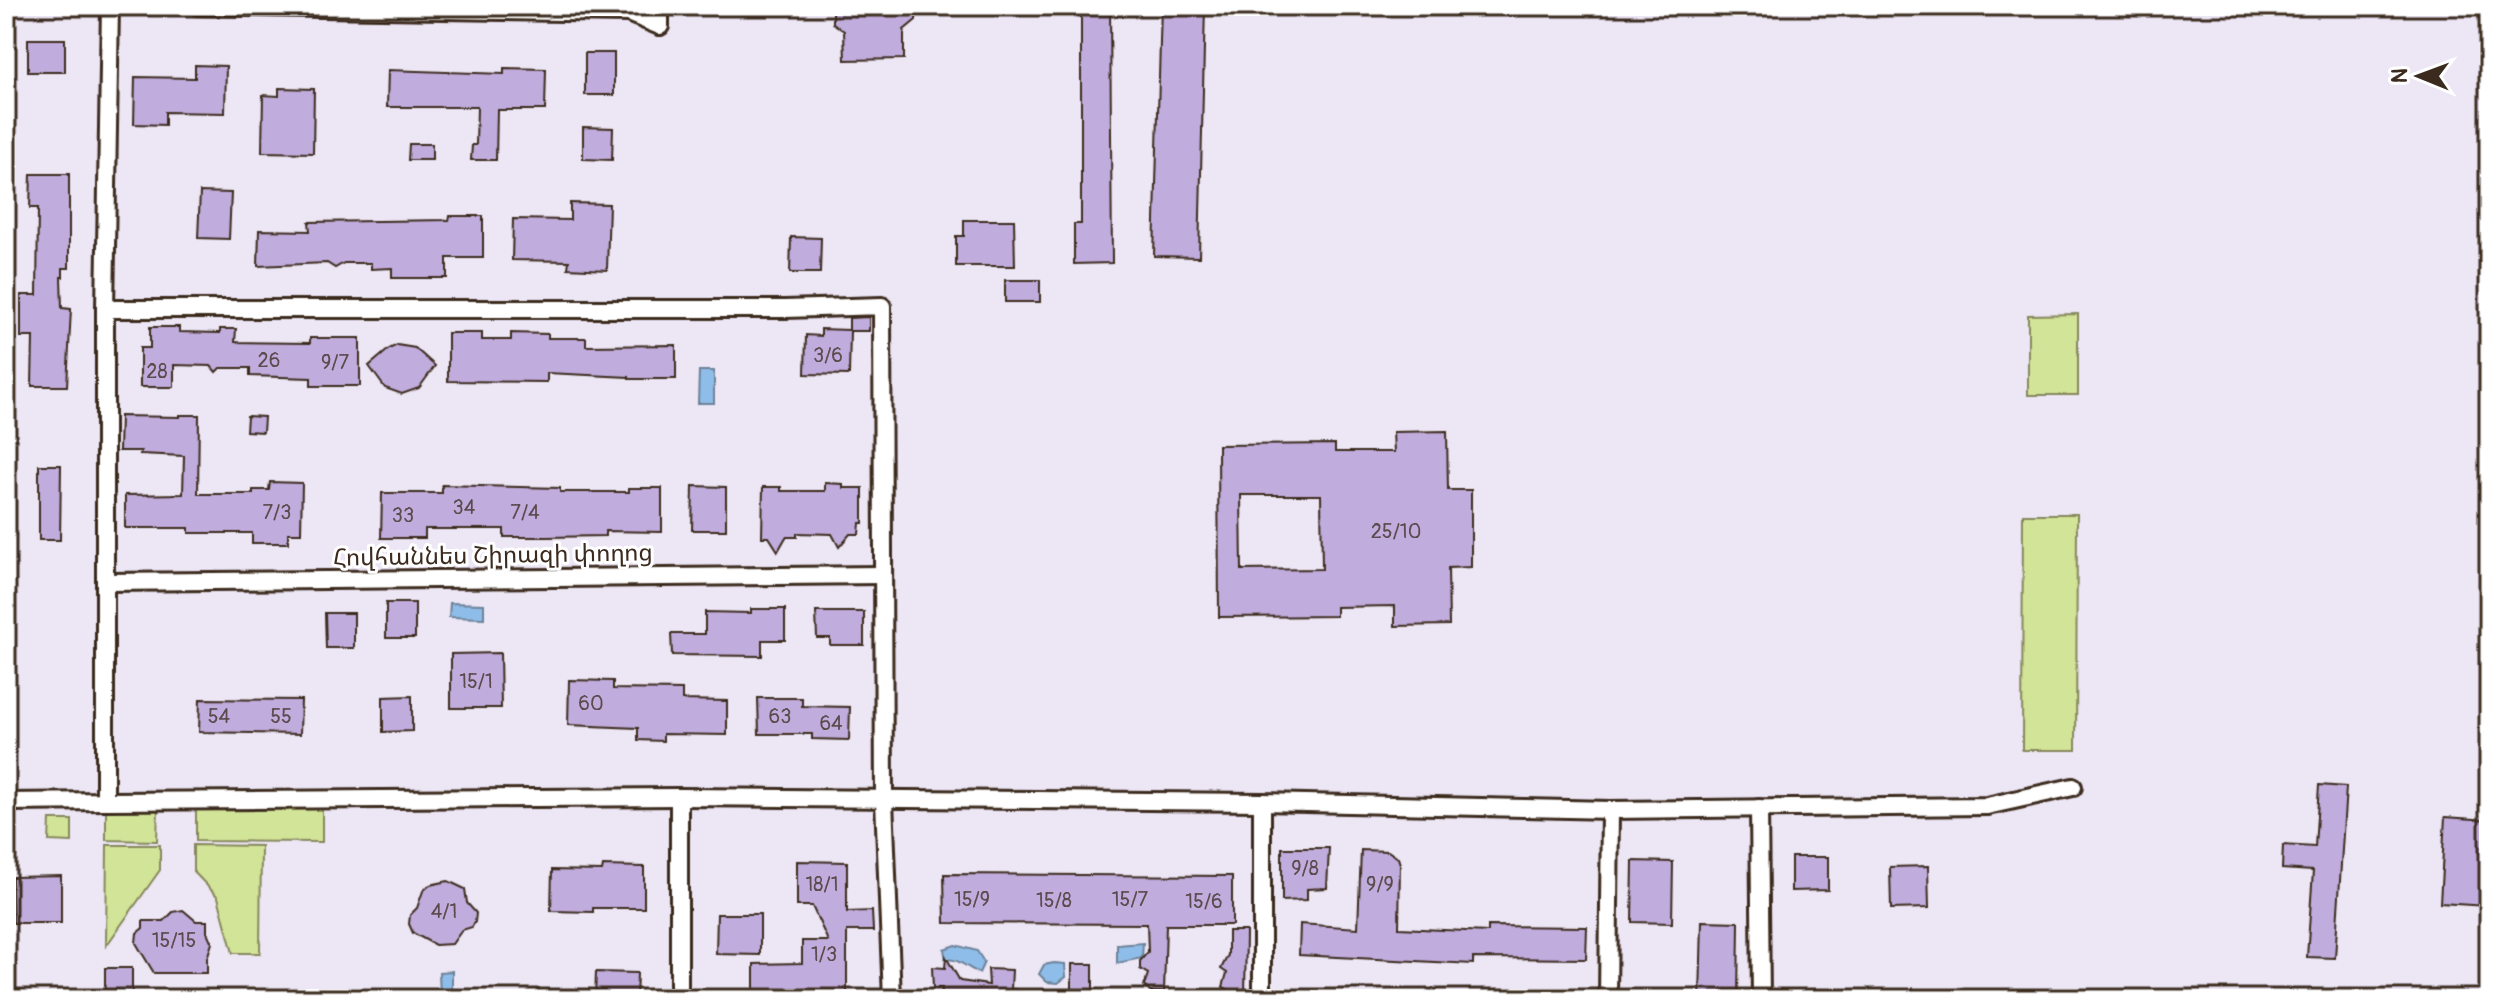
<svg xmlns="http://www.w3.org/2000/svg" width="2495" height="1005" font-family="Pangolin,'Noto Sans Armenian',sans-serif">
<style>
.green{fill:#d2e498;stroke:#86875b;stroke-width:2}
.water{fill:#8fbde9;stroke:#6d8298;stroke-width:2}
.building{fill:#c1addd;stroke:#3b2a1e;stroke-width:2;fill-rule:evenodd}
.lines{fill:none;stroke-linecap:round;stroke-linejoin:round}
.street-casing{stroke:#3b2a1e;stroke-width:22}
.street{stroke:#fff;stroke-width:16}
.labels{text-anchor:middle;stroke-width:6;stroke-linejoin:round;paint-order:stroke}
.number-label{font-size:20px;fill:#5c4b4e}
.street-label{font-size:24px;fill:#3b2a1e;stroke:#fff}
</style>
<rect width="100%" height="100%" fill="#ece6f5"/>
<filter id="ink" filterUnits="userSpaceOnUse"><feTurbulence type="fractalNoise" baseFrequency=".0125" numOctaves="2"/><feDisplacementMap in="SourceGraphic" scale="16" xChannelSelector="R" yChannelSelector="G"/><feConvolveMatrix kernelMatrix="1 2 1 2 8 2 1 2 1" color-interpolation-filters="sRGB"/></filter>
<g filter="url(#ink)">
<g class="green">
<path d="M2078,314V395H2028V315Z"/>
<path d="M2023,514H2077L2076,750H2022Z"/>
<path d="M106,806L158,807L157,841L106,840Z"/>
<path d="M196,806L322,807V842L196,841Z"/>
<path d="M50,820H72V842L49,841Z"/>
<path d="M107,845H160V870L106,946Z"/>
<path d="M193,845L261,846L260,953H233L218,897L193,871Z"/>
</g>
<g class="water">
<path d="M699,371H714V403H698Z"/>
<path d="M450,603L484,604V618L449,617Z"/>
<path d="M1143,943L1142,958L1117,963V945Z"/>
<path d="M955,945L977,951L984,962L979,973C968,969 958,957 946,960L944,949Z"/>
<path d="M1054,963L1065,964L1066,977L1058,983L1047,982L1039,974L1044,965Z"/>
<path d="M452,971V999H440L439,972Z"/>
</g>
<g class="building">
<path d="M833,6H917L916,20L904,30V59L845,60L844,31L833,23Z"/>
<path d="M1081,6H1110L1112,263L1074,264V224H1081Z"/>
<path d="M1161,6H1205L1199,257L1154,256Z"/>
<rect x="28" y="39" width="37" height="33"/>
<rect x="585" y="53" width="29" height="42"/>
<path d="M195,65L226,66L225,113L165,112V125L134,124L135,77L195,78Z"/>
<path d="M504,68L546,69L545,110H497L496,160H471L472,145H476L477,107H387L388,70L504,74Z"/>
<path d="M279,88L314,89L313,153L262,152L263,95L279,96Z"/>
<path d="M583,127L613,128L612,160L583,159Z"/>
<path d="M409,144H432V160H408Z"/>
<path d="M31,174H69V268H63V277H61L62,308L71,309L67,386H32L33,337H21V295H37L38,208H30Z"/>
<path d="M200,192L231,193L229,239L198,238Z"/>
<path d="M570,203L609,204L607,270L568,268L569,261L512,260L513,219L570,220Z"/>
<path d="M450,216H483V258H447V278H392V268L371,269V263H344L335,268L327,263L258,266L259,230L310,231L309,222L449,220Z"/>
<path d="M964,220H1014L1015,266H956V236H964Z"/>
<path d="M791,237L821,238L820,273H790Z"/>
<rect x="1005" y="280" width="35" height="22"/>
<path d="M869,317V331H850L849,375L805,374L806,335L821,336V329L849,330V318Z"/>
<path d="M150,327H179V332L220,333V329H236L235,342L310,343V338H360V386H311V378L250,376V368H220L216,372L211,366L174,365V387H140V348H150Z"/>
<path d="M448,333H482V340H511V333L548,334V338H586V346L676,345V379H629V377L547,373V382L448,381Z"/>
<path d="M397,345L415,348L435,366L419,388L402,394L385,388L369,366L389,349Z"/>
<path d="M180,415H199L198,494H253V490H269L270,482L302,483L301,533H288V543H252V533H189V528H125V495L183,494L184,456L140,454L141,451H119L120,416L180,417Z"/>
<path d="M247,416L264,417L263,432L246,431Z"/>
<path d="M1447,431L1448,490H1471V567L1448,568L1449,625L1395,626V606L1336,607V616L1219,617L1218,445L1335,444V452H1394L1393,432ZM1241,495H1321L1322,569L1242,570Z"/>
<path d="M39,465H61L60,540H39Z"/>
<path d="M825,483L843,484V488H863V523H860L859,534H850L839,547L832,534L797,533V537H786L778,551L769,537H762L763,487H781V491H825Z"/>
<path d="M442,485L560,488V492H629V488H662V532L605,531V536L546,537H504V529H425V538H381L382,493H442Z"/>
<path d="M693,486L726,487V530H692Z"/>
<rect x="386" y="603" width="29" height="35"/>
<path d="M751,609H785V640H762V656L672,655L671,634H705V612L751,613Z"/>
<path d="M816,612H864V645H830V638H817Z"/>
<path d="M325,613H354V648H326Z"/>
<path d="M500,653L501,708H451V654Z"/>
<path d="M569,680L613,681V689L682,690V700L727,701V735L663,734V741L638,740V728L568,725Z"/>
<path d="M412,696V731L383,732V697Z"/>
<path d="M758,698H802V706L850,707L849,740L812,739V734H759Z"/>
<path d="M200,699L301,700L300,734L199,732Z"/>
<path d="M2319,785L2346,787L2335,958L2307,957L2313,871L2282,869L2283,845L2315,847Z"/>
<path d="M2445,817L2489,820L2487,906L2440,903Z"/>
<path d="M1282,848H1329L1327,888L1307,889V900L1282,901Z"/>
<path d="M1361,850L1388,851L1398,858L1400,864L1399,928L1488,932V926L1587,927L1586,959L1473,958V964L1299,955L1300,924L1358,928Z"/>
<path d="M1791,857H1828V890L1791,891Z"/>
<path d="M797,861L847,862V912L872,911L873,931H847V999H754V964L802,963V941H828L812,906H797Z"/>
<path d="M1633,861L1673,862L1672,923L1632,922Z"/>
<path d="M603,866L644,867V908H593V912L551,911L552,870L602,871Z"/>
<path d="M1928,866L1929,908L1891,909L1890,867Z"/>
<path d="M944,874L1232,876V925H1166L1164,992H1150L1144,986L1148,974L1140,969V961L1148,952L1147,924L945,923Z"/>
<path d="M61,876V923H13L12,877Z"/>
<path d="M448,881L465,889L467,903L476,913L475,922L472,927L462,930L452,944L435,945L413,933L409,924L410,915L417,908L423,891L430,885Z"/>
<path d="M183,910L196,921H207V932L212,943L207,958V973H154L136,943L137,933L143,928V921H164L173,912Z"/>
<path d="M717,914H760V955L716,954Z"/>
<path d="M1702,921L1739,922L1738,999H1700Z"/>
<path d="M1228,931H1246L1245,998L1223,987L1227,973L1221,969L1228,955Z"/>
<path d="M946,957L960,981L989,985L988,969L1012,970L1011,989L1018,990L1017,999H941L942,988H933L932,967L945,968Z"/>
<rect x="1072" y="964" width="21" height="35"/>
<rect x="105" y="968" width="27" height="31"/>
<path d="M596,972L637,973L636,999H595Z"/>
</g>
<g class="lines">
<defs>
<g id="street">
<path d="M198,6L628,13L660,26V6"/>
<path d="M105,309H785L882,306L884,800L892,999"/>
<path d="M105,582L882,575"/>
<path d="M105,801L679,797L1262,802L1610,810L1987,806L2073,787"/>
<path d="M6,802L105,801V309L110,6"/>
<path d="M1759,808L1761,999"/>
<path d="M679,999V797"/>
<path d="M1262,999V802"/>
<path d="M1608,999L1610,810"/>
</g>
</defs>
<use href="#street" class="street-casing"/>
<use href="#street" class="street"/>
</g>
</g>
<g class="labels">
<g class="number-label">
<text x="828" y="362">3/6</text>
<text x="269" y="367">26</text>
<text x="335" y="369">9/7</text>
<text x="157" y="378">28</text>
<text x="464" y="514">34</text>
<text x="277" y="519">7/3</text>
<text x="525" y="519">7/4</text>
<text x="403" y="522">33</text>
<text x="1396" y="538">25/10</text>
<text x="476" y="688">15/1</text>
<text x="591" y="710">60</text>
<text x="219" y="723">54</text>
<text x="281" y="723">55</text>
<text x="780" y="723">63</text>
<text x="831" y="730">64</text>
<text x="1305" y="875">9/8</text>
<text x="822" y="891">18/1</text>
<text x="1380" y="891">9/9</text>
<text x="972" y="906">15/9</text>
<text x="1130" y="906">15/7</text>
<text x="1054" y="907">15/8</text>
<text x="1204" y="908">15/6</text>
<text x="444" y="918">4/1</text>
<text x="174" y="947">15/15</text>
<text x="824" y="961">1/3</text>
</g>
<g class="street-label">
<text transform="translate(493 555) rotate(-1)" y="8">Հովհաննես Շիրազի փողոց</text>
</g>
</g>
<rect width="2495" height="1005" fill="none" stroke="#fff" stroke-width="32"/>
<rect x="16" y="16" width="2463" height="973" fill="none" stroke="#3b2a1e" stroke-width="3" filter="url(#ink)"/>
<g transform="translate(2419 76) rotate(271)" stroke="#ffffff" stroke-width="6" paint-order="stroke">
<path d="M0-6L14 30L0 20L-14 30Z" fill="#3b2a1e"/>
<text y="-12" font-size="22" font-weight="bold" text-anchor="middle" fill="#3b2a1e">N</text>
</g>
</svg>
